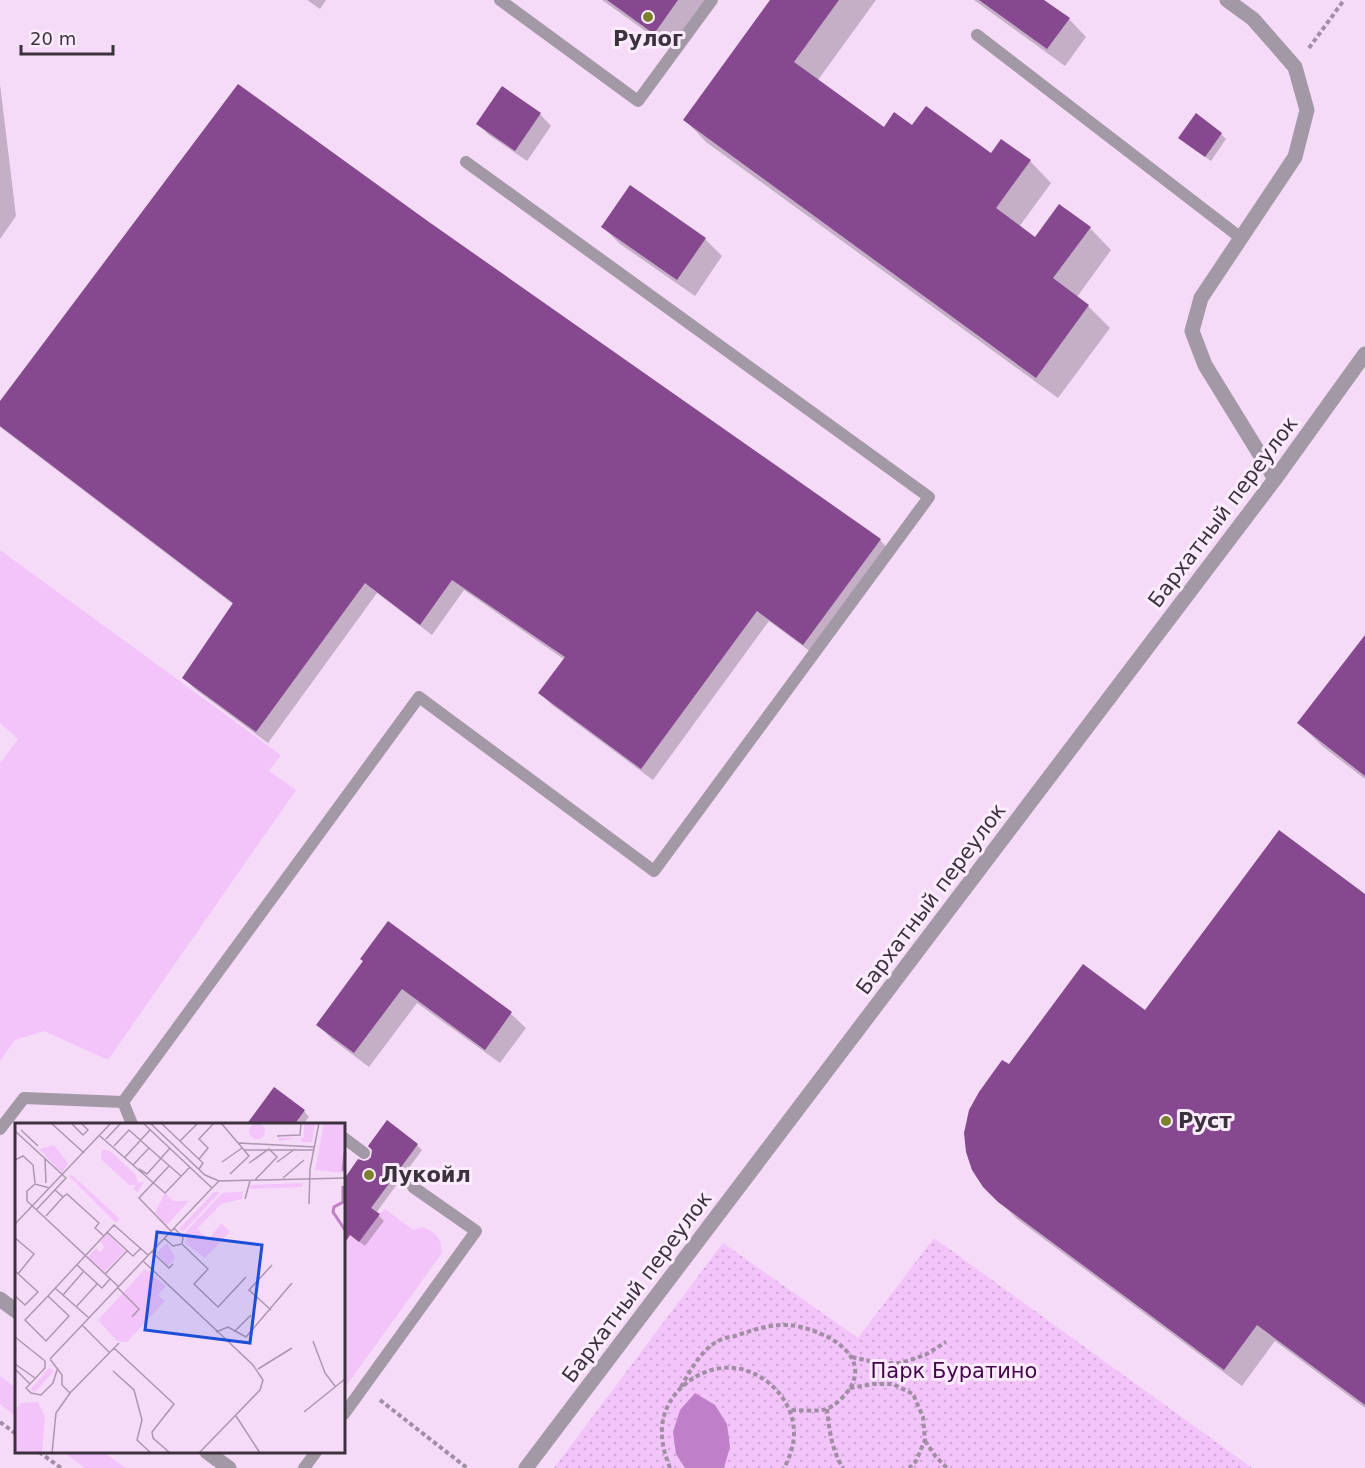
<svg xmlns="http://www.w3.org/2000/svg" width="1365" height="1468" font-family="'DejaVu Sans',sans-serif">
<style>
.green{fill:#f3c4f9}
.park{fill:url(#park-dots)}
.water{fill:#c07fc9}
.shadow{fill:#0003}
.building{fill:#86488f}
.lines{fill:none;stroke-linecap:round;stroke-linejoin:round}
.path{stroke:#a18ea4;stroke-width:4;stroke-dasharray:4.5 3;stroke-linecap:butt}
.service{stroke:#a398a5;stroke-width:12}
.minor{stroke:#a398a5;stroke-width:15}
.tertiary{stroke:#a398a5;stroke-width:15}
.poi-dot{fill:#7c812c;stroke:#fdecff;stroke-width:2}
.labels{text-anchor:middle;stroke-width:6;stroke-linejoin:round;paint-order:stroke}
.poi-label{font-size:21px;font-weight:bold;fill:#3c323e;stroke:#fdecff;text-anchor:start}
.street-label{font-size:21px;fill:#3c323e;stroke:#fdecff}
.park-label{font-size:21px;fill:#44054c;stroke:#fdecff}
.inset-river{fill:none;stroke:#c07fc9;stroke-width:3}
.inset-road{fill:none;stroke:#ac97ae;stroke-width:1.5}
.view{fill:#1d4ed8;fill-opacity:0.15;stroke:#1d4ed8;stroke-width:3}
.inset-edge{fill:none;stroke:#3c323e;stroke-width:3}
</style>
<defs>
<pattern id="park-dots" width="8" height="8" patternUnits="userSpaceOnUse" patternTransform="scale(1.5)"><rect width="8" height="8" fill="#f3c4f9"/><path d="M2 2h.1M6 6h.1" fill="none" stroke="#d1a9d6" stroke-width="1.8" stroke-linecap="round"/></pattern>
</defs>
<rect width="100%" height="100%" fill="#f6dbf9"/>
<g class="green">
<path d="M0,550L281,755L269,771L296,790L108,1060L44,1031L15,1040L0,1061V763L18,739L0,723Z"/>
<path d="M385,1209L413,1230L423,1227C437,1233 441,1238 442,1253L344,1389V1230L359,1242L380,1214Z"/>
<path d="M0,1376L16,1388V1417L0,1404Z"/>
<path d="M63,1452H103L126,1468H85Z"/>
</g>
<path class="park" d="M934,1238L1252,1468H554L723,1243L858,1338Z"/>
<path class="water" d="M695,1393L715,1405L727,1424L730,1447L724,1468H685L676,1454L673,1432L680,1410Z"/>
<g class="shadow">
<path d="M307,0H326L320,9Z"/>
<path d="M602,0H708L672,50Z"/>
<path d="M772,0H876L818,80L884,129L913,127L991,155L1030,161L1051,183L1019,227L1035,239L1090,228L1111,250L1077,297L1088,306L1110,328L1058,398L706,142L685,120Z"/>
<path d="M974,0H1042L1069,19L1086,37L1065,66Z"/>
<path d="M0,84L16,216L0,239Z"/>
<path d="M540,114L551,126L527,161L489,135L478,124Z"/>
<path d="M1221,134L1226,139L1211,161L1185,143Z"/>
<path d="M428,224L880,540L891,552L815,655L769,621L653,780L552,705L540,693L565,660L464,590L432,635L377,593L268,743L195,689L184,678L234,605L0,427V403Z"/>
<path d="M603,227L705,239L722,256L695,296L620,244Z"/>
<path d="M1365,661V779L1322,746L1299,723Z"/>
<path d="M1365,896V1408L1275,1341L1242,1386L1017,1219L984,1186L1009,1066L1146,1012Z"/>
<path d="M388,923L511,1014L526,1028L500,1063L417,1003L369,1067L332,1039L318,1025L365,961Z"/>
<path d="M304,1111L309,1117L303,1124H247Z"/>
<path d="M417,1145L422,1150L376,1213L384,1221L365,1246L344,1230V1181L359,1161L364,1163Z"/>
</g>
<g class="building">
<path d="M607,0H678L654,34Z"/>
<path d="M770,0H839L794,62L884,127L894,112L912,125L926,106L991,153L1001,139L1031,160L996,208L1035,237L1059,204L1091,227L1053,278L1089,305L1036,378L683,120Z"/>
<path d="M979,0H1044L1070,18L1047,49Z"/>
<path d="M238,84L429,222L881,539L803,645L757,611L641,769L538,693L565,657L452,580L420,625L365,583L256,732L182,678L233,603L0,426V401Z"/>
<path d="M502,86L541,113L515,151L476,124Z"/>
<path d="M1196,113L1222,133L1205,157L1178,138Z"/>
<path d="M630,185L706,238L677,280L601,227Z"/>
<path d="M1365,635V776L1297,723Z"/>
<path d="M1279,830L1365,894V1405L1257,1325L1224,1370L998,1202L983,1187L972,1170L966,1152L964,1133L969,1110L979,1092L1002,1060L1009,1064L1083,964L1145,1010Z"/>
<path d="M388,921L512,1012L485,1050L402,989L354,1053L316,1025L363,961L360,959Z"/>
<path d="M274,1087L305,1110L294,1125H246Z"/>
<path d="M387,1120L418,1144L371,1208L380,1214L359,1242L350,1235L344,1244V1179L358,1159L364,1161L368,1160L371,1157L372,1150L368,1146Z"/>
</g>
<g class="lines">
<g class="path">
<path d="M1309,48L1344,0"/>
<path d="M852,1357L877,1363H901L925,1355L946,1342"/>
<path d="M681,1387C690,1371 701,1350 718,1341C723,1338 730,1337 735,1336C753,1330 770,1324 789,1325C819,1328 872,1352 850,1388C846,1395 834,1407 826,1409C819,1412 798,1410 789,1410"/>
<path d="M850,1388L873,1384H893L913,1394L923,1417L925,1440L916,1461L909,1468"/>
<path d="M380,1400L467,1468"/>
<path d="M827,1409C829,1429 832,1451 843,1468"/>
<path d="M0,1422L16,1434"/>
<path d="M925,1441L936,1457L947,1468"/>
<path d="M39,1452L61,1468"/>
<path d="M670,1468C665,1455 661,1442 662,1428C664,1390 705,1361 741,1369C770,1376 794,1403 794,1433C794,1445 790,1457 784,1468"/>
</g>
<g class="service">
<path d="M500,0L638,101L712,0"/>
<path d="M977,35L1241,238"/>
<path d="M123,1102L419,697L654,871L929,497L466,162"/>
<path d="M0,1129L24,1098L123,1102L132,1124"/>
<path d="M344,1138L364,1153"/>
<path d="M344,1414L476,1231L413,1187"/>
<path d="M304,1468L316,1452"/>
</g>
<g class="minor">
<path d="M1227,0L1253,19L1295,67L1307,110L1295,157L1201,298L1192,331L1205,365L1275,479"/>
<path d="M526,1468L1275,479L1365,354"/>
</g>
<g class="tertiary">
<path d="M0,1299L16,1311"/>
<path d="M207,1452L229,1468"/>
</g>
</g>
<g class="poi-dot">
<circle cx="648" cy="17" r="6"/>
<circle cx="1166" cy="1121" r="6"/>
<circle cx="369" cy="1175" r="6"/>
</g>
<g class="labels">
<g class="poi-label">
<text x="648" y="46" text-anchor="middle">Рулог</text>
<text x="1178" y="1128">Руст</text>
<text x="381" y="1182">Лукойл</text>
</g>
<g class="street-label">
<text transform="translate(1223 512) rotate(-53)" y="7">Бархатный переулок</text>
<text transform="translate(931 899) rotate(-53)" y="7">Бархатный переулок</text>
<text transform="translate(637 1287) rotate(-53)" y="7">Бархатный переулок</text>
</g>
<g class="park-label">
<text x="954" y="1378">Парк Буратино</text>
</g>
</g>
<g transform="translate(15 1123)">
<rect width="330" height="330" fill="#f6dbf9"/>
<path d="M234 8a8 8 0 1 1 16 0a8 8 0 1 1-16 0ZM289,0H300L297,19H287L285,15L264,18L263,15H289ZM39,22L53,40L47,50L24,26ZM87,27L95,28L121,52L123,60L129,59L123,69L118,66L121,62H114L86,36ZM288,60L287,64L235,66V62ZM233,68L228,69L227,76L206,81L182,106L194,116L206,100L215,109L190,135L170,120L172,116L169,111L207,70ZM199,69H205L168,109L164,106ZM150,70L158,78H174L151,103L140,89ZM92,110L110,128L89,149L73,134L81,125L85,129L90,124L85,119ZM152,120L160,135L153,143L141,130ZM34,245L39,248L20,269L15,267Z" fill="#f3c4f9"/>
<path d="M23,279L30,294L27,330H0V287L6,280Z" fill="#f3c4f9"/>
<path d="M309,0H330V50L300,47ZM57,52L105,96L101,100L54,53ZM130,146L151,163L143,172L150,178L112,219L102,218L83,197Z" fill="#f3c4f9"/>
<path class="inset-river" d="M328,48L330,29M328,63V79L319,84L318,89L330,107"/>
<path class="inset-road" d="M36,0L69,30M128,0L197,65L204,58M135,0L190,52L204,58L330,55M146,0L188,40L184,46M206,0L229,27H299M57,1L68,12L73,7L66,0M6,7L23,23M0,8L51,55L22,86M85,13L150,70L175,44M262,13L285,12L286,0M91,16L106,0M165,18L183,0M224,20L300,24M99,23L114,7L134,25M110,34L135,7M30,36L31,60M184,36L193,25L184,16L199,0M0,37L8,33L18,42L20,60M207,39L227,25M262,39L280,26M234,40L254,26L262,34L240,57M118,42L134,25L166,53M154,43L124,75L156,108M124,46L132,51L155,25M215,51L234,33L229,27M268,55L289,37M35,65L20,61L12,68V78L104,164M40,67L48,74L52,71L84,100L80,105L89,113M230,76L235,58M294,81L295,46L304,0M31,93L48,74M0,101L96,0M92,109L118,133L126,125M0,115L19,131L3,151M149,115L158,123L167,121L168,114L159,105M167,121L193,146L179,161L203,184L231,154M137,129L154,145L158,141M71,132L99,102L133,132M128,138L238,242L248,257L245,267L184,330M62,142L87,165L95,156M0,148L23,169L10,182L0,173M90,151L112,128M40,165L74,195M103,165L124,186L117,194M48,172L68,149M33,173L10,197L31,218L54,193L33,173L70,133M61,184L82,161M256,187L234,167L257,142M67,202L94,229M201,209L213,204L231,214L277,160M219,209L236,192M0,214L30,238M298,218L310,250L320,263M99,225L159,281L137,309L138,315L155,330M35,236L197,65M35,236L47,252V262L55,270L41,290L37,330M0,241L20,255M0,246L15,261L30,245V238M243,246L277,225M98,248L119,267L127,297L122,317L136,330M15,261L11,265L16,270L26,272L38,260L42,247M55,270L104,220M289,289L330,256M221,293L245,330"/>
<path class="view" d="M142,109L247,122L235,220L130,207Z"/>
<rect width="330" height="330" class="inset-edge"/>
</g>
<path d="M21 45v9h92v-9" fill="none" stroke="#3c323e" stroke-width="3"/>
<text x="30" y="45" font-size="18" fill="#3c323e" stroke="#fdecff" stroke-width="4.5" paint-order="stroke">20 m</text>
</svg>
